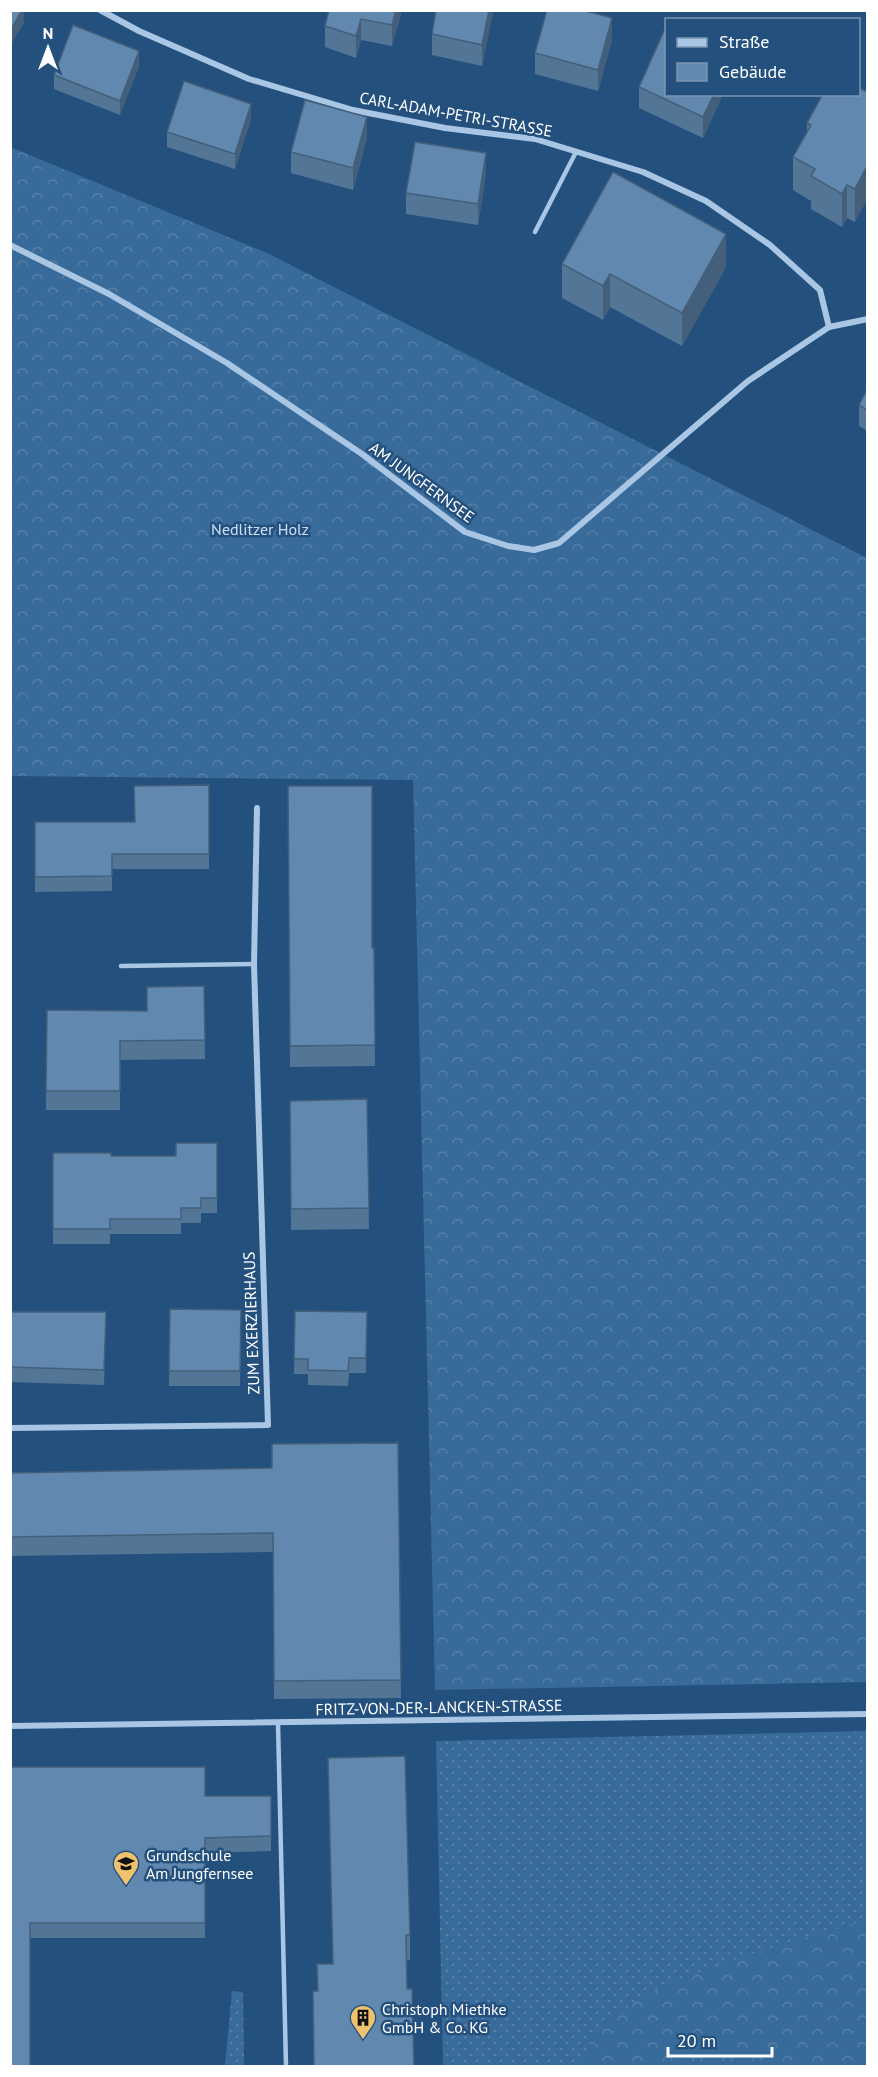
<svg xmlns="http://www.w3.org/2000/svg" width="878" height="2077" font-family="'PT Sans',sans-serif">
<style>
.grass{fill:url(#grass-dots)}
.forest{fill:url(#forest-crowns)}
.lines{fill:none;stroke-linecap:round;stroke-linejoin:round}
.lane{stroke:#a9c7e5;stroke-width:4.5}
.street{stroke:#a9c7e5;stroke-width:6}
.wall{fill:#537596}
.shaded-wall{fill:#445f7a}
.building{fill:#6188af;stroke:#445f7a;stroke-width:1.5}
.labels{text-anchor:middle;stroke-width:5;stroke-linejoin:round;paint-order:stroke}
.street-label{font-size:16px;fill:#fff;stroke:#24507d}
.park-label{font-size:16px;fill:#cce0f4;stroke:#24507d}
.poi-label{font-size:16px;fill:#fff;stroke:#24507d;text-anchor:start}
</style>
<defs>
<pattern id="grass-dots" width="8" height="8" patternUnits="userSpaceOnUse" patternTransform="scale(1.5)"><rect width="8" height="8" fill="#386a9a"/><path d="M2 2h.1M6 6h.1" fill="none" stroke="#5680a9" stroke-width="1.8" stroke-linecap="round"/></pattern>
<pattern id="forest-crowns" width="20" height="18" patternUnits="userSpaceOnUse" patternTransform="scale(1.5)"><rect width="20" height="18" fill="#386a9a"/><path d="M2 6a3 3 0 1 1 6 0M12 15a3 3 0 1 1 6 0" fill="none" stroke="#5680a9"/></pattern>
</defs>
<rect width="100%" height="100%" fill="#24507d"/>
<g class="grass">
<path d="M867,1731V2066H443L436,1741Z"/>
<path d="M232,1991L243,1992L244,2066H225Z"/>
</g>
<g class="forest">
<path d="M10,147L267,253L867,558V1682L435,1690L413,780L11,776Z"/>
<path d="M867,1917V2066H580L598,2029L647,1993L750,1954L856,1923Z"/>
</g>
<g class="lines">
<g class="lane">
<path d="M535,232L576,152"/>
<path d="M121,966L254,964"/>
<path d="M278,1723L286,2066"/>
</g>
<g class="street">
<path d="M100,10L139,31L249,79L353,110L445,128L535,139L643,172L706,201L770,245L820,290L829,327"/>
<path d="M10,245L109,294L227,363L362,454L465,532L508,546L534,550L559,543L748,381L829,327L868,319"/>
<path d="M10,1428L268,1425L254,964L257,808"/>
<path d="M10,1726L868,1714"/>
</g>
</g>
<g class="wall">
<path d="M402,10L392,46L361,40L356,58L325,47V26Z"/>
<path d="M493,10L482,66L432,55V34Z"/>
<path d="M612,40L598,91L535,74V53Z"/>
<path d="M139,66L120,115L54,89V75Z"/>
<path d="M639,87L666,94H723L703,138L639,108Z"/>
<path d="M858,94L855,222L847,218L842,227L811,209V201L793,190V157L807,134V123Z"/>
<path d="M251,119L235,169L167,147V132Z"/>
<path d="M367,138L353,190L291,173V152Z"/>
<path d="M486,174L478,225L406,214V193Z"/>
<path d="M562,264L726,267L682,346L610,307L603,320L562,298Z"/>
<path d="M867,390V431L859,426V405Z"/>
<path d="M209,785V869H112V891L35,892V822H134Z"/>
<path d="M288,786L372,948H374L375,1066L290,1067Z"/>
<path d="M204,986L205,1059L120,1060V1110H46L47,1010L147,1011Z"/>
<path d="M367,1099L369,1229L291,1230L290,1101Z"/>
<path d="M217,1143V1213H201V1223H181V1234H110V1244H53V1153L111,1156H176Z"/>
<path d="M170,1309L241,1310L240,1386H169Z"/>
<path d="M295,1311L367,1312L366,1373H349L348,1386L308,1385V1374H294Z"/>
<path d="M10,1312H106L104,1385L10,1382Z"/>
<path d="M398,1443L401,1698L274,1699L273,1552L10,1556V1473L272,1468Z"/>
<path d="M328,1758L410,1935V1960H407V1989L317,1991V1964H333Z"/>
<path d="M10,1767L205,1796H271V1851L205,1853V1938H30Z"/>
</g>
<g class="shaded-wall">
<path d="M22,10H24V23L10,46V31Z"/>
<path d="M396,10H402L392,46V25Z"/>
<path d="M489,10H493V14L482,66V45Z"/>
<path d="M612,18V40L598,91V70Z"/>
<path d="M361,19V40L356,58V36Z"/>
<path d="M139,51V66L120,115V101Z"/>
<path d="M714,94H723L703,138V117Z"/>
<path d="M251,104V119L235,169V154Z"/>
<path d="M367,117V138L353,190V168Z"/>
<path d="M486,153V174L478,225V204Z"/>
<path d="M867,166V200L855,222V189Z"/>
<path d="M847,185V218L842,227V194Z"/>
<path d="M726,234V267L682,346V313Z"/>
<path d="M610,274V307L603,320V286Z"/>
</g>
<g class="building">
<path d="M10,10H22L10,31Z"/>
<path d="M329,10H396L392,25L361,19L356,36L325,26Z"/>
<path d="M436,10H489L482,45L432,34Z"/>
<path d="M547,10H582L612,18L598,70L535,53Z"/>
<path d="M73,25L139,51L120,101L54,75Z"/>
<path d="M664,31L666,32V94H714L703,117L639,87Z"/>
<path d="M184,81L251,104L235,154L167,132Z"/>
<path d="M858,87L867,92V166L855,189L847,185L842,194L811,176L815,169L793,157L811,125L807,123L823,94H858Z"/>
<path d="M305,100L367,117L353,168L291,152Z"/>
<path d="M415,142L486,153L478,204L406,193Z"/>
<path d="M613,172L726,234L682,313L610,274L603,286L562,264Z"/>
<path d="M867,390V410L859,405Z"/>
<path d="M209,785V854H112V876L35,877V822H135L134,786Z"/>
<path d="M288,786H372V948H374L375,1045L290,1046Z"/>
<path d="M204,986L205,1040L120,1041V1091H46L47,1010L147,1011V987Z"/>
<path d="M367,1099L369,1208L291,1209L290,1101Z"/>
<path d="M176,1143H217V1198H201V1208H181V1219H110V1229H53V1153H111V1156H176Z"/>
<path d="M170,1309L241,1310L240,1371H169Z"/>
<path d="M295,1311L367,1312L366,1358H349L348,1371L308,1370V1359H294Z"/>
<path d="M10,1312H106L104,1370L10,1367Z"/>
<path d="M398,1443L401,1680L274,1681L273,1533L10,1537V1473L272,1468V1444Z"/>
<path d="M405,1756L410,1935H406L407,1989H412L414,2067H314L313,1991H318L317,1964H333L328,1758Z"/>
<path d="M10,1767H205V1796H271V1836L205,1838V1923H30V2067H10Z"/>
</g>
<defs>
<symbol id="school-pin" viewBox="-11 -11 22 30"><path d="M0 17L-7.5 6A9.5 9.5 0 1 1 7.5 6Z" fill="#efc36d" stroke="#24507d"/><path d="M0-5L7-2L0 1L-7-2ZM-4 1L0 2.5L4 1V4Q0 6-4 4Z" fill="#111"/></symbol>
<symbol id="building-pin" viewBox="-11 -11 22 30"><path d="M0 17L-7.5 6A9.5 9.5 0 1 1 7.5 6Z" fill="#efc36d" stroke="#24507d"/><path d="M-4-6H4V6H1V3H-1V6H-4ZM-2.5-4.3h1.7v1.8h-1.7ZM.8-4.3h1.7v1.8H.8ZM-2.5-1h1.7V.8h-1.7ZM.8-1h1.7V.8H.8Z" fill="#111"/></symbol>
</defs>
<g fill-rule="evenodd">
<use href="#school-pin" x="111" y="1849" width="30" height="40"/>
<use href="#building-pin" x="348" y="2003" width="30" height="40"/>
</g>
<g class="labels">
<g class="street-label">
<text transform="translate(456 114) rotate(10)" y="6">CARL-ADAM-PETRI-STRASSE</text>
<text transform="translate(422 482) rotate(36)" y="6">AM JUNGFERNSEE</text>
<text transform="translate(251 1323) rotate(-92)" y="6">ZUM EXERZIERHAUS</text>
<text transform="translate(439 1707) rotate(-1)" y="6">FRITZ-VON-DER-LANCKEN-STRASSE</text>
</g>
<g class="park-label">
<text x="260" y="535">Nedlitzer Holz</text>
</g>
<g class="poi-label">
<text x="146" y="1861">Grundschule<tspan x="146" dy="18">Am Jungfernsee</tspan></text>
<text x="382" y="2015">Christoph Miethke<tspan x="382" dy="18">GmbH &amp; Co. KG</tspan></text>
</g>
</g>
<rect width="878" height="2077" fill="none" stroke="#ffffff" stroke-width="24"/>
<rect x="665" y="18" width="195" height="78" fill="#24507d" stroke="#7c96b1" stroke-width="1.5"/>
<rect x="677" y="38" width="30" height="9" fill="#a9c7e5" stroke="#7c96b1" stroke-width="1.5"/>
<text x="719" y="48" font-size="18" fill="#ffffff">Straße</text>
<rect x="677" y="63" width="30" height="18" fill="#6188af" stroke="#7c96b1" stroke-width="1.5"/>
<text x="719" y="78" font-size="18" fill="#ffffff">Gebäude</text>
<g transform="translate(48 48)" stroke="#24507d" stroke-width="4.5" paint-order="stroke">
<path d="M0-4.5L10 22L0 15L-10 22Z" fill="#ffffff"/>
<text y="-9" font-size="16" font-weight="bold" text-anchor="middle" fill="#ffffff">N</text>
</g>
<path d="M668 2047v9h104v-9" fill="none" stroke="#ffffff" stroke-width="3"/>
<text x="677" y="2047" font-size="18" fill="#ffffff" stroke="#24507d" stroke-width="4.5" paint-order="stroke">20 m</text>
</svg>
